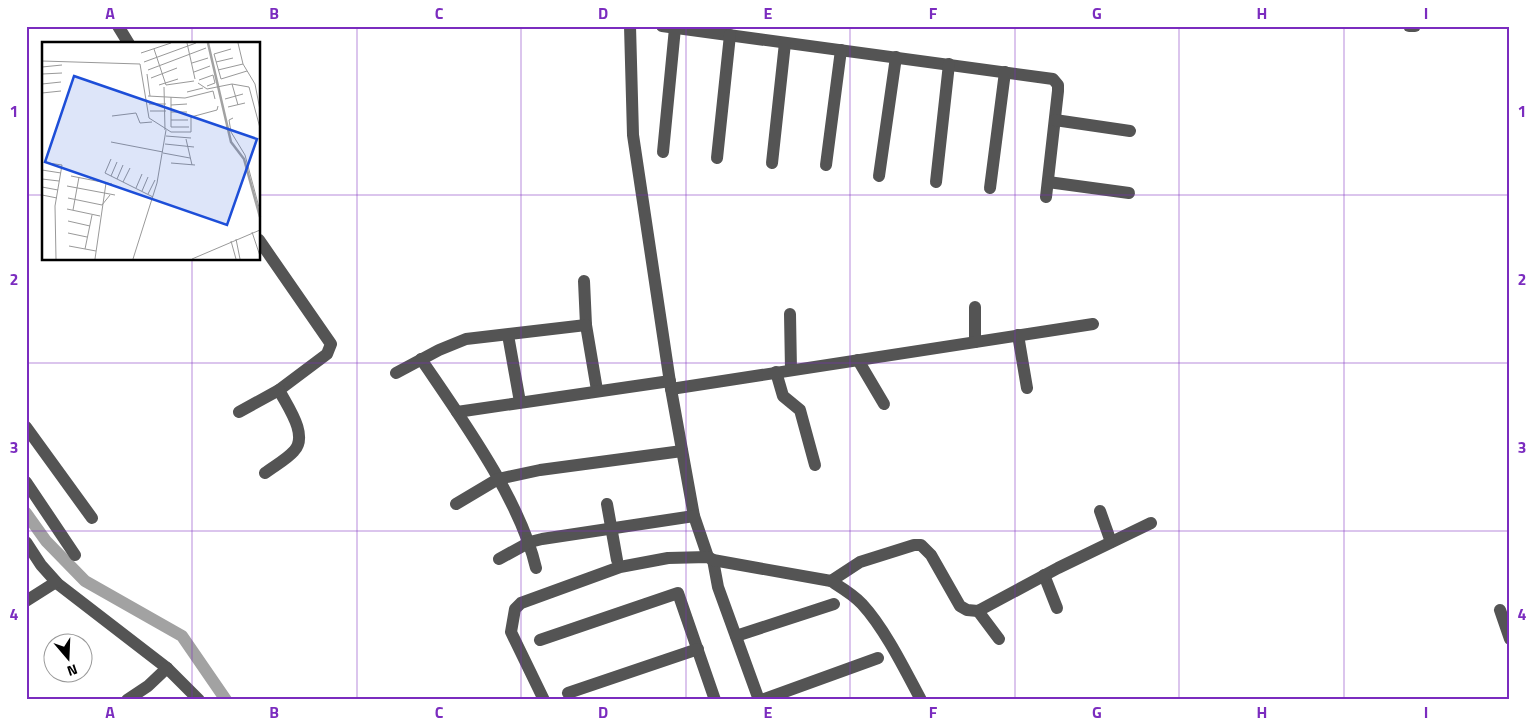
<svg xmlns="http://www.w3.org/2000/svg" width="1536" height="726" font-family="'Titillium Web',sans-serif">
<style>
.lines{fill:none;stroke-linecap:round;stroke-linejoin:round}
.canal{stroke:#a2a2a2;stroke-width:12}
.minor{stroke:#545454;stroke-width:12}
.grid{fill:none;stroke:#7b2cbf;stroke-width:1;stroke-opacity:0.55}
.inset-river{fill:none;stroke:#a2a2a2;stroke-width:2.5}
.inset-road{fill:none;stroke:#999;stroke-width:1}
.view{fill:#1d4ed8;fill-opacity:0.15;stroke:#1d4ed8;stroke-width:2.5}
.inset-edge{fill:none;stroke:#000;stroke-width:2.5}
.neatline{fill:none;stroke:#7b2cbf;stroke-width:2}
.grid-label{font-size:16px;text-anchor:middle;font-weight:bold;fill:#7b2cbf}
</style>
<rect width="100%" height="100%" fill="#fff"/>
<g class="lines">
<path class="canal" d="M26,513L46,541L85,581L182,636L226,700"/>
<g class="minor">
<path d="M118,26L129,44"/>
<path d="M630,26L633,135L671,389L694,516L708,557"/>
<path d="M662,26L1053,79L1058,85V91L1046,197"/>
<path d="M1409,26H1415"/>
<path d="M1055,120L1130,131"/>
<path d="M663,152L675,28"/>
<path d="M717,158L730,35"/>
<path d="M772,163L785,43"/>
<path d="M826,165L841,50"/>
<path d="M879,176L896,57"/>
<path d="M936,182L949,64"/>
<path d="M1048,182L1129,193"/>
<path d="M990,188L1005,72"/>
<path d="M259,240L331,344L327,354L279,390C287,406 309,435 294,451C286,460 274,466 265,473"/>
<path d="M584,281L586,325L597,390"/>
<path d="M975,307V342"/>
<path d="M790,314L791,370"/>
<path d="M508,335L520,402"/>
<path d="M1018,335L1027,388"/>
<path d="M421,359C461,418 520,499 536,568"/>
<path d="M858,360L884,404"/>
<path d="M776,372L783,396L800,410L815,465"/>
<path d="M396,373L439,350L466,339L586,325"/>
<path d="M671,389L1093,324"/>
<path d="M239,412L279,390"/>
<path d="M457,412L670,381"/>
<path d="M26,427L92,518"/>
<path d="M26,482L75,555"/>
<path d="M456,504L498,479L540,470L682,451"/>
<path d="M607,504L617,560"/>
<path d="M1100,511L1111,542"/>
<path d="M26,542L41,565L58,584L167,668L199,700"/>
<path d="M499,559L530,542L542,539L694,516"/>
<path d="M713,560L718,587L759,700"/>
<path d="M1044,575L1057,608"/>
<path d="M831,581L860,562L914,545H921L931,555L960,606L967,610L978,611L1058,568L1151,523"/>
<path d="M26,601L56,582"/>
<path d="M1500,610L1510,639"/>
<path d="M978,611L999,639"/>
<path d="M736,636L834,604"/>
<path d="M540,640L678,593L715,700"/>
<path d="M568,693L698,649"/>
<path d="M127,700L148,686L167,668"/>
<path d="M544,700L511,632L515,609L521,603L620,567L668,558L708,557L713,560L831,581C842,588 854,595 862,604C885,629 905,670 921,700"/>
<path d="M762,700L878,658"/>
</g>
</g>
<path class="grid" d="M192,26V44M357,26V700M521,26V700M686,26V700M850,26V700M1015,26V700M1179,26V700M1344,26V700M26,195H44M259,195H1510M192,259V700M26,363H1510M26,531H1510"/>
<g transform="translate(42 42)">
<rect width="218" height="218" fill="#fff"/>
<path class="inset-river" d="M166,1L189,100L202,117L218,175"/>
<path class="inset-road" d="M145,1L153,37M196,1L201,22L213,42L218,68M112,7L124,43L152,39M189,7L172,12L179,37L205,29M99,11L129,1M0,19L98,22L107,76L129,90H149V75L175,68L176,64M102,20L154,1M174,20L191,16M150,21L166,16M0,25L20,23M106,28L164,6M176,28L201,22M152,30L168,24M0,32L20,31M105,32L108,54M109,36L135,26M157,38L171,33L173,41L165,44M156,41L165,47L190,42L196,63M0,42L19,40M190,42L207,45L218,86M117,43L136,37M122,45L123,88M145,50L161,46M0,51L19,49M106,54L143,56L171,49L173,57M129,55V85H147M183,57L201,52M107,62H124M129,63L145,62M186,65L203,61M108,69H124M129,70H145M70,74L94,71L98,81L110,80M191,76L187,78L189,90L203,113L218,169M129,78H146M124,94L149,96M144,97L150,123M69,100L121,110M123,102L152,105M121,111L148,116M69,117L63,131L111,155M6,121L20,123L13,164L14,217M129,121L153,123M0,128L19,131M29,134L70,142M69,134L75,120M0,137L17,139M75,137L81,123M81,140L88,126M25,144L73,153M0,145L16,148M94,146L100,132M100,149L106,135M106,152L113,138M0,153L15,156M26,156L60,163L68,153M25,167L58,174M31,168L37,135M26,179L48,184M210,190L218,214M26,191L45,195M194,197L198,217M189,199L194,217M27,204L54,209M43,207L50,173M53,217L64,141M91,217L115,141L124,88M150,217L218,188"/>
<path class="view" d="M32,34L215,97L185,183L3,120Z"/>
<rect width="218" height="218" class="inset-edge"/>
</g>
<rect width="1536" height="726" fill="none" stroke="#ffffff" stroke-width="55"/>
<g transform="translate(68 658) rotate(161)"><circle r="24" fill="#ffffff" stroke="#999999"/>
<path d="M0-4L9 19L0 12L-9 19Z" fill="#000000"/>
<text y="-8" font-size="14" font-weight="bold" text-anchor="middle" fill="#000000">N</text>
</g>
<rect x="28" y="28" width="1480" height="670" class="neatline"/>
<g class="grid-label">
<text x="110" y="19">A</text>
<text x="274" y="19">B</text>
<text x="439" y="19">C</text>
<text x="603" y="19">D</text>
<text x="768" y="19">E</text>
<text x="933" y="19">F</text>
<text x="1097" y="19">G</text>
<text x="1262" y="19">H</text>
<text x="1426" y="19">I</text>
<text x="14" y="117">1</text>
<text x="1522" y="117">1</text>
<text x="14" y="285">2</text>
<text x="1522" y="285">2</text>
<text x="14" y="453">3</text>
<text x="1522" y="453">3</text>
<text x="14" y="620">4</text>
<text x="1522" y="620">4</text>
<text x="110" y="718">A</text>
<text x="274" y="718">B</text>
<text x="439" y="718">C</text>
<text x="603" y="718">D</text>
<text x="768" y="718">E</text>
<text x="933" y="718">F</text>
<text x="1097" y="718">G</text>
<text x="1262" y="718">H</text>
<text x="1426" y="718">I</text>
</g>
</svg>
